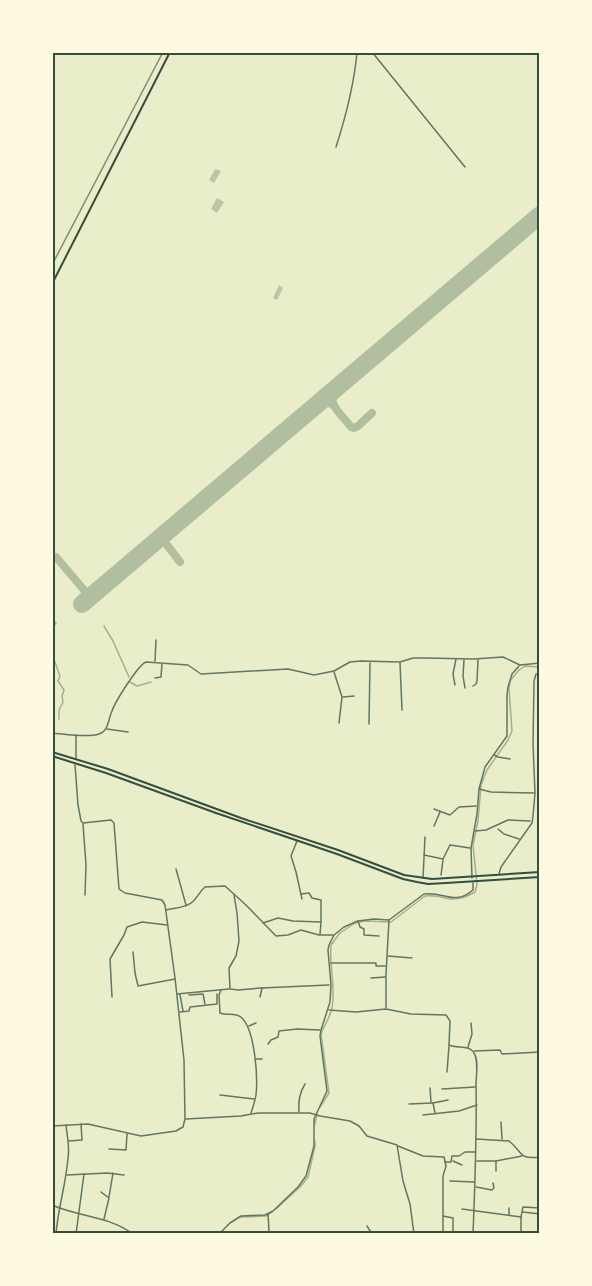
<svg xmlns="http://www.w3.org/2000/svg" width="592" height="1286" font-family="Barlow,sans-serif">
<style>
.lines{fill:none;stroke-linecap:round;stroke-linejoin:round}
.stream{stroke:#a3b18a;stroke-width:1.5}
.taxiway{stroke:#b2bea0;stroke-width:8}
.runway{stroke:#b2bea0;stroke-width:18}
.building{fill:#bcc5a7}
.minor{stroke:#617663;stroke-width:1.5}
.tertiary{stroke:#617663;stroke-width:1.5}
.primary{stroke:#344e41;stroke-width:2}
.rail{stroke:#7c8e77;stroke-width:1.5}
.neatline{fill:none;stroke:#344e41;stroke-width:2}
</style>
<rect width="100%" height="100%" fill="#e9edc9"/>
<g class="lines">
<g class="stream">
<path d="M52,619L56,623L52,628"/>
<path d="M104,626L113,641L129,677"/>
<path d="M52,660L55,662L60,676L58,681L64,690L62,696L63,702L59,710V719"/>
<path d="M52,677V679"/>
<path d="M130,682L137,686L151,682"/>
<path d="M52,693L54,695"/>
<path d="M320,1107L329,1093L321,1034C324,1025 330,1018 332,1008C336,987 329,965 331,945L340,933L355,923L365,921L391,922L425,896C431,895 435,896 441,897C454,901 463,899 475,892L477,884L473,845L478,821L481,785L487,770L508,740L512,731L509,689L510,681L519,670L525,666L540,667"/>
<path d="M315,1124L317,1114"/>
<path d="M276,1209L301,1186L308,1177L315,1146V1141"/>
<path d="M240,1217L266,1216L272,1212"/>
</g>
<g class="taxiway">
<path d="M333,390C327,404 343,416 351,427L354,428L358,426L372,413"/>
<path d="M318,403L327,402L333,405"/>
<path d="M161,537L180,562"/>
<path d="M56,557L90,597"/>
</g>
<path class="runway" d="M82,604L540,215"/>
</g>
<g class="building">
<path d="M215,169L221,171L214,183L209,180Z"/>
<path d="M217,198L224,202L217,213L211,209Z"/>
<path d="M279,285L283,288L277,300L273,298Z"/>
</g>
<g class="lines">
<g class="minor">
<path d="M372,52L465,167"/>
<path d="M336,147C346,116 354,85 357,52"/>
<path d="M464,660L463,676L465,688"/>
<path d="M155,661L156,640"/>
<path d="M400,663L402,710"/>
<path d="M334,672L342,697L339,723"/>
<path d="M155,678L161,677L162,664"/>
<path d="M455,685L453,674L456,659"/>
<path d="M473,686L476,684L477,681L478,660"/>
<path d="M343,697L354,696"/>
<path d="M369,724L370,663"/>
<path d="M107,729L128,732"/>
<path d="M52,733C65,734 87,738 99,734C109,731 108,719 112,711C115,702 138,665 146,662L188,665L201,674L288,669L314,675L334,671L350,662L361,661L400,662L413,658H425L474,659L503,657L520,665L540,663"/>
<path d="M494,755L498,757L510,759"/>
<path d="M76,758V735"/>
<path d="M479,789L491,792L534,793"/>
<path d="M434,809L450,815L459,807L476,806"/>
<path d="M83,824L86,865L85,895"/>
<path d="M434,826L440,812"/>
<path d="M498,829L504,834L519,839"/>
<path d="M475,831L486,830L508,820L530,821"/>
<path d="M297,841L291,856L296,872L302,899"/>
<path d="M424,855L443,859L450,845L470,848"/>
<path d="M176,869L186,905"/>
<path d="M499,874L501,867L532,823L533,816L535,793L533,744L534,681L536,674H540"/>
<path d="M441,875L443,860"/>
<path d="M423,878L425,837"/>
<path d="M472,878L471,848L477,814L479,789L485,767L507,736V695L508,687L512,674L519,666"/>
<path d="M301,894L309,893L312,898L321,900V922L320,934"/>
<path d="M234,895L237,913L239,941L236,956L229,968L230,989L238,990L261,988L329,985"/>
<path d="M166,910C174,908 185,908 191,903C197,899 199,892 205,887L225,886L246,905L276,936L288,935L301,930L319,935H333"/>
<path d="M358,921L360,927L364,929V935L379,936"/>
<path d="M263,923L278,918L293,921L321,922"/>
<path d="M133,952L135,973L138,986L175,979"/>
<path d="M388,956L412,958"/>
<path d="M331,963H376V966H385"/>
<path d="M371,978L385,977"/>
<path d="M221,990L219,995L220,1013C227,1016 236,1012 242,1018C255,1031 258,1077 256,1095C255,1101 253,1107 251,1113"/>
<path d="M177,994L229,989"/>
<path d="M180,995L183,1011"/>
<path d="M189,995L203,994L205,1004"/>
<path d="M112,997L110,959L124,935L127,927L142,922L167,925"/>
<path d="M260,997L262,988"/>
<path d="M386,1008V974L389,920"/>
<path d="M329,1010L356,1012L386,1009L411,1014L446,1015L450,1021L449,1045C457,1049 469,1044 474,1053C479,1061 476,1075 476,1085C477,1135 475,1184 473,1234"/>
<path d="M180,1012L189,1011L190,1007L217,1004V994"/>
<path d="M249,1026L256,1023"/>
<path d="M268,1044L271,1040L278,1037L279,1031L297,1029L320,1030"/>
<path d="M468,1047L472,1034L471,1023"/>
<path d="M474,1051L500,1050L502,1054L540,1052"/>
<path d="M256,1059H262"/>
<path d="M447,1072L449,1046"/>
<path d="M430,1088L431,1102"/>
<path d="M442,1089L475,1087"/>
<path d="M220,1095L254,1099"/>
<path d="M409,1104L433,1103"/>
<path d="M299,1112C298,1102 300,1092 305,1084"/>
<path d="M435,1113L433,1103L448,1100"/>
<path d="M423,1115L459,1111L477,1105"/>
<path d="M186,1119L241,1116L258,1113H310L320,1116L350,1121L359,1126L367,1136L397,1145L403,1181L410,1204L414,1234"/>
<path d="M501,1122L502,1139"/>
<path d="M52,1126L88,1124L141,1136L176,1131L183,1127L185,1119L184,1060L175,978L165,905L162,900L125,893L119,889L114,823L111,820L83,823L81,821L78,805L75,765"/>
<path d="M476,1139L509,1141C523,1152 518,1160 540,1157"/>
<path d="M69,1141L82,1140L81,1124"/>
<path d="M398,1146L423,1156L444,1157L446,1166L443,1176V1234"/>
<path d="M109,1149L126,1150L127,1134"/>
<path d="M453,1161L462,1165"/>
<path d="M477,1161H496L522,1156"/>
<path d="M496,1161V1171"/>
<path d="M445,1162H451L452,1156H459L465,1152H475"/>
<path d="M67,1175L107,1173L124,1175"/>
<path d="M450,1181L474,1182"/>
<path d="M476,1187L492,1190L494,1188L493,1183"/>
<path d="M101,1192L109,1198L104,1219"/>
<path d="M109,1197L113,1173"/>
<path d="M462,1209L521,1217L523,1207L540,1208"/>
<path d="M523,1212L540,1214"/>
<path d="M268,1214L269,1231"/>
<path d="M509,1215V1208"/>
<path d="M443,1216L453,1218V1234"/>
<path d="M367,1226L372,1234"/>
<path d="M56,1234C58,1208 66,1184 68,1158C70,1147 67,1136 66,1125"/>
<path d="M76,1234L84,1174"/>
<path d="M219,1234L230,1223L241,1216L265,1215L273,1211L298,1187L306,1176L314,1146V1119L327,1091L320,1036L321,1030L330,1002L331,985L328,950L329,945L334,935L344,927L358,921L374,919L389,920L424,894C443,891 455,906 473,890V883"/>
<path d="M521,1234V1217"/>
</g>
<path class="tertiary" d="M52,1205C79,1217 109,1216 133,1234"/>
<g class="primary">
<path d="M52,284L170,52"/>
<path d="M52,752L108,769L241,818L338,850L404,875L432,879L540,872"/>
<path d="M52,756L106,773L216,813L337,854L403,879L417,882L428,884L446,883L540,877"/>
</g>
<path class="rail" d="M52,265L163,52"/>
</g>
<rect width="592" height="1286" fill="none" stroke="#fefae0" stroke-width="108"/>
<rect x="54" y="54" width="484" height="1178" class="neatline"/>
</svg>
